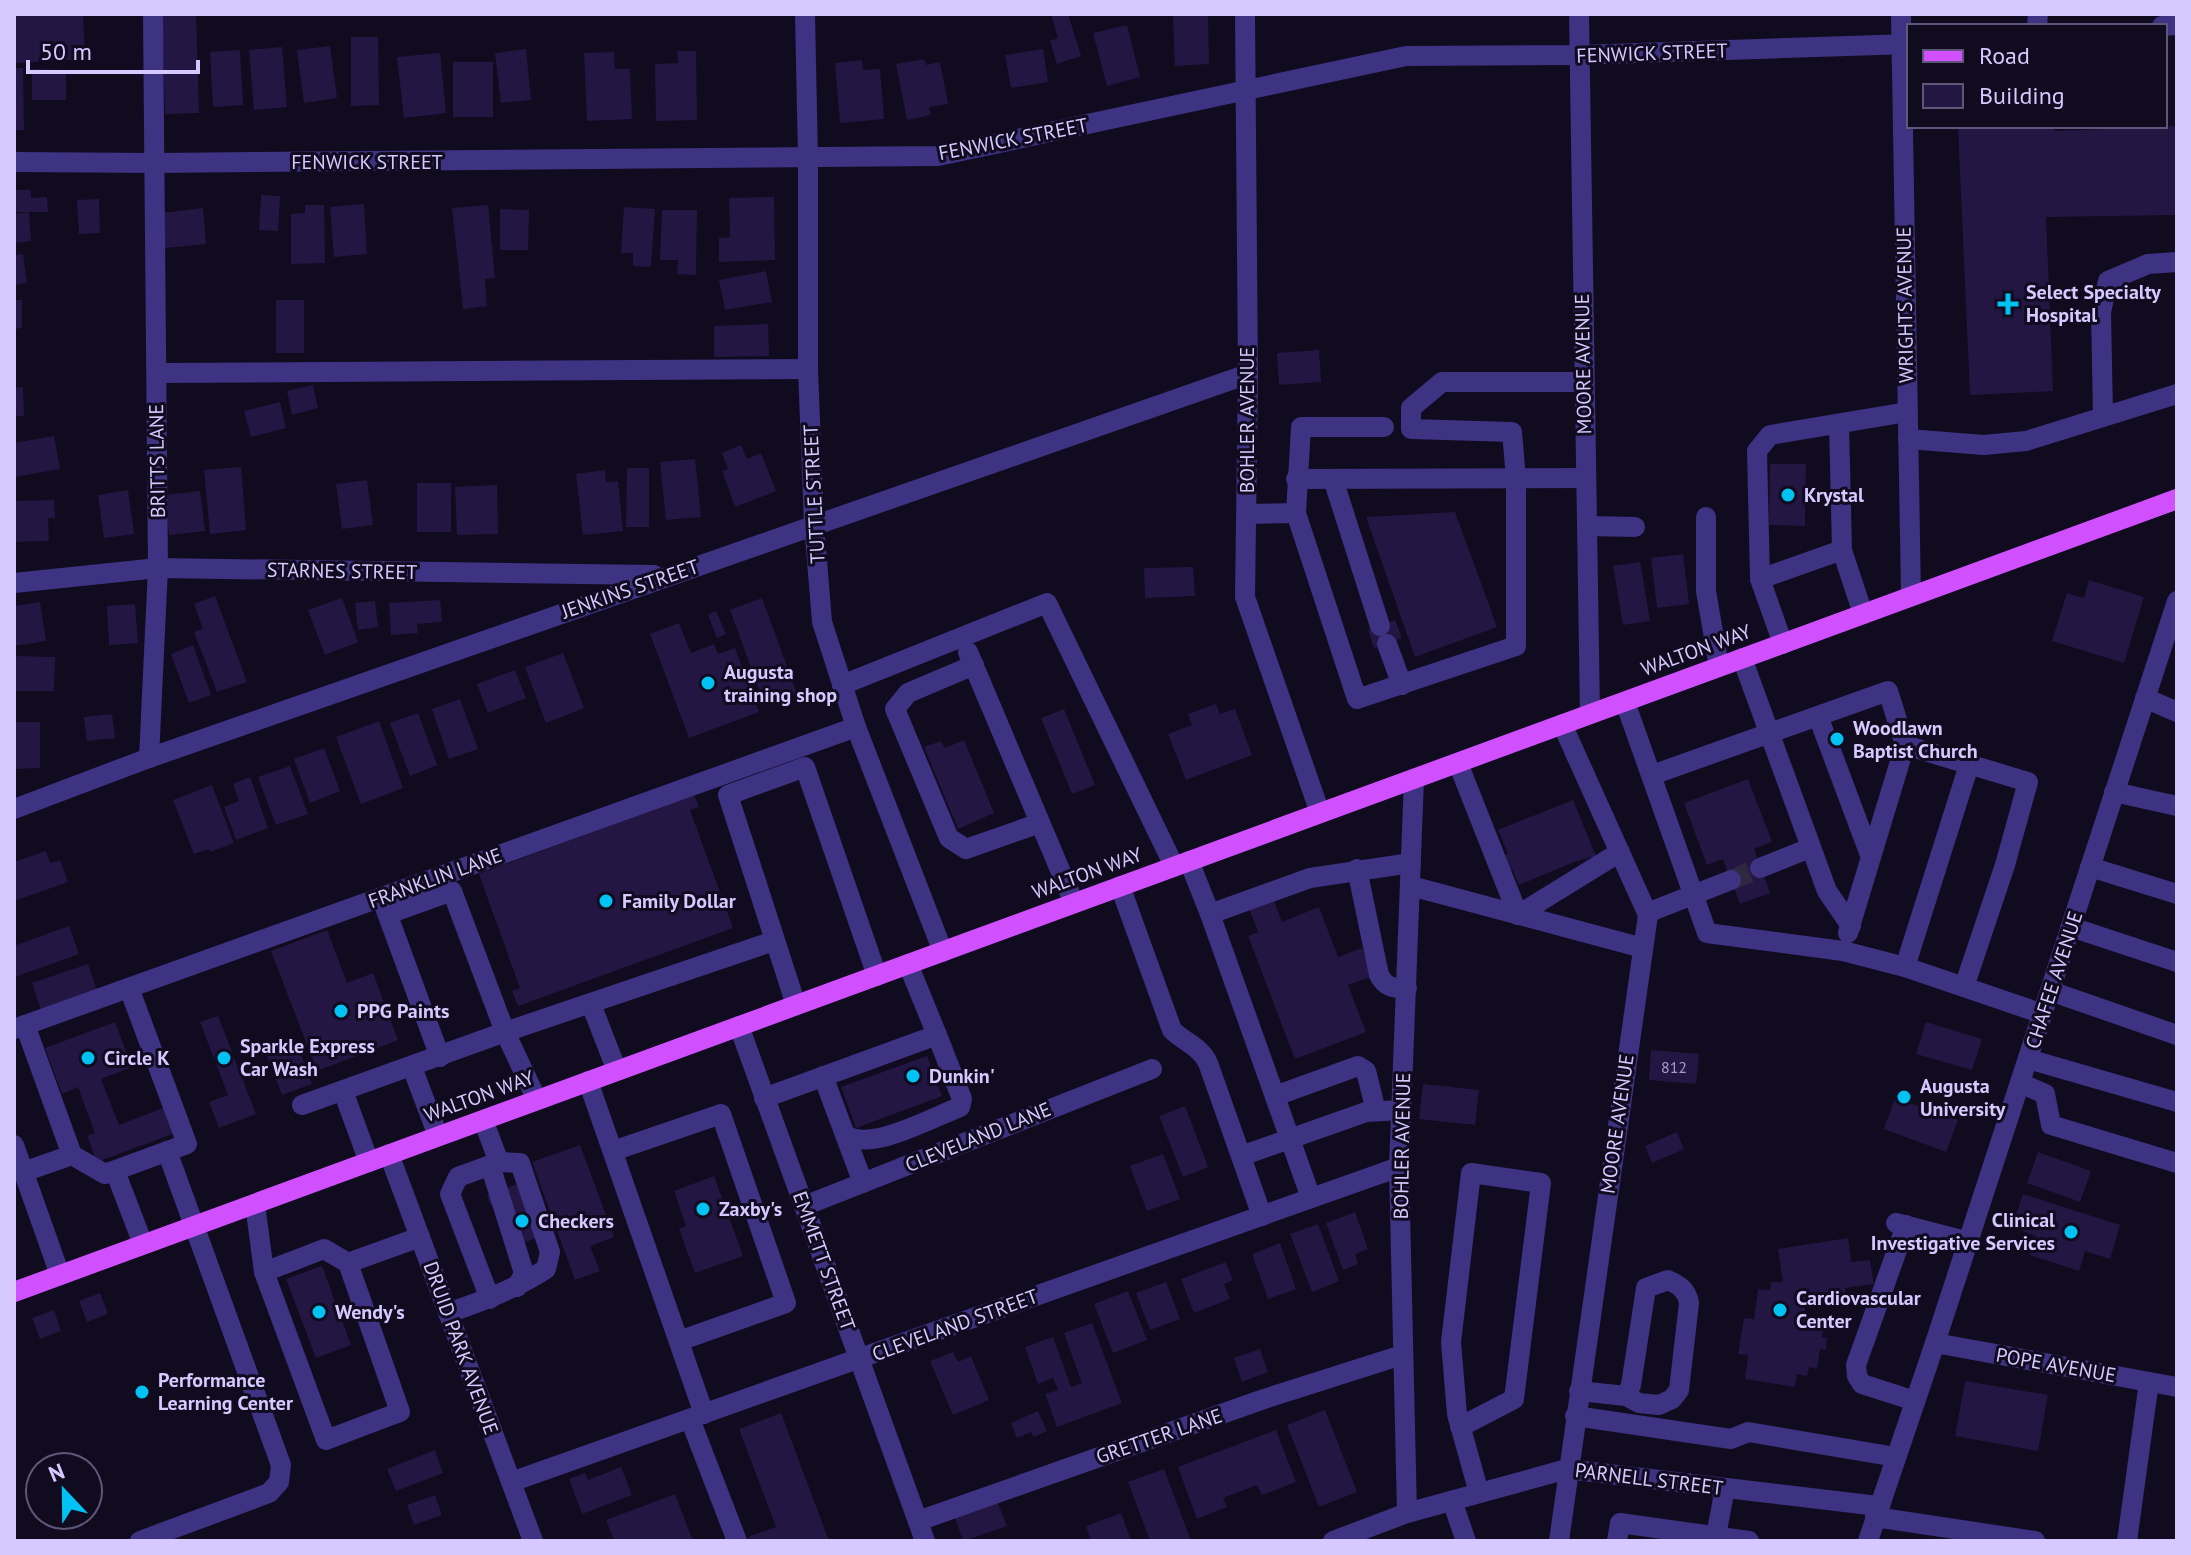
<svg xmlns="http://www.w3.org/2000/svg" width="2191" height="1555" font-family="'PT Sans',sans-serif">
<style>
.building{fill:#231642}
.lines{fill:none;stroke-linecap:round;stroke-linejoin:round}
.minor-tunnel{stroke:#2e2841;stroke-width:20;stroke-dasharray:20 10;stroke-linecap:butt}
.minor{stroke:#3e3282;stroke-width:20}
.major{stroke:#d050ff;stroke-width:20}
.poi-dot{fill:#00c3f4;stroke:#100b1f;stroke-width:3}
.labels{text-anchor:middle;stroke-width:6;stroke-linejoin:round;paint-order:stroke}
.number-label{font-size:16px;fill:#a89cd0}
.street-label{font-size:20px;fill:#d5c9ff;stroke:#100b1f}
.poi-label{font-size:20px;font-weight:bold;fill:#d5c9ff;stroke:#100b1f;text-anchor:start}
</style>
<rect width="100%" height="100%" fill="#100b1f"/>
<g class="building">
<path d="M14,14H83L85,59L14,63Z"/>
<path d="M162,14H196L199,113L165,114Z"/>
<path d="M1051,14H1068L1081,56L1057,64L1050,41L1058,38Z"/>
<path d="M1173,14H1208L1209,64L1175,66Z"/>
<path d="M1127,25L1140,77L1107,86L1093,33Z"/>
<path d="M351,37H378L379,105L351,106Z"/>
<path d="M330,46L337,98L304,103L297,50Z"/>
<path d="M282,47L287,107L254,110L249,50Z"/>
<path d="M526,49L531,100L501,103L495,53Z"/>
<path d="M1043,49L1048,82L1011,88L1005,55Z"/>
<path d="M240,50L243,105L213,107L210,52Z"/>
<path d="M677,51H696L697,120L656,121L655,64L678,63Z"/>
<path d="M614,52L615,69H630L632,119L587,121L584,53Z"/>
<path d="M440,53L446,113L404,118L397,57Z"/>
<path d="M924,59L926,65L940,62L948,104L929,107L931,115L907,120L896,64Z"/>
<path d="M862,60L863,70L880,69L884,119L840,123L835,63Z"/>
<rect x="453" y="62" width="40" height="55"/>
<path d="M14,68H23L24,130H14Z"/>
<path d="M32,69L66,70V100H32Z"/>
<path d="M1958,126H2054L2055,131L2177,126V215L2046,217L2053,391L1970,395Z"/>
<path d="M14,190H31V198L47,197L48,212H14Z"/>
<path d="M261,195L280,196L278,231L259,230Z"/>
<path d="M774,197L775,260L719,262V238L730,237L729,198Z"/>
<path d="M99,199L100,233L79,234L77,200Z"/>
<path d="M364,204L367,254L334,257L330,207Z"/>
<path d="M305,205H324L325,263L291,264V214L305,213Z"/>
<path d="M488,205L495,278L485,279L487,306L463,309L452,208Z"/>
<path d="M624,207L655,209L651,267L633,266V253H621Z"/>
<path d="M203,208L206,244L165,248L162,213Z"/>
<path d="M500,209L529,210L528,250H500Z"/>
<path d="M662,210H697L696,275L677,274L678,260H660Z"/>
<path d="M29,212L31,241L14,243V214Z"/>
<path d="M23,254L27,283L14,285V255Z"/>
<path d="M766,271L772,302L725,310L719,280Z"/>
<path d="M14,300H22V328L14,329Z"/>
<rect x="276" y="300" width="28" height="53"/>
<path d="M768,324L769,356L714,357V326Z"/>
<path d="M1319,350L1321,382L1279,385L1277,353Z"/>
<path d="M313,385L318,408L292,415L287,391Z"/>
<path d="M23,387L24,416H14V388Z"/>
<path d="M280,402L286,428L251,437L244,411Z"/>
<path d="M54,436L60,469L14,477V443Z"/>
<path d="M741,445L747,459L761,453L776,491L735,507L722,471L728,469L722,453Z"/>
<path d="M695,459L701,517L666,520L660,462Z"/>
<path d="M1770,464H1806L1805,526L1769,525Z"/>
<path d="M241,467L246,530L210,534L204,470Z"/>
<path d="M627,468H649V527H626Z"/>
<path d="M605,470L606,482L618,481L623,531L583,535L576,474Z"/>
<path d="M367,480L373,525L342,529L336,484Z"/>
<rect x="417" y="483" width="34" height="49"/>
<path d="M497,485L498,534L457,535L455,487Z"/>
<path d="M128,490L134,534L104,538L98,495Z"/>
<path d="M200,491L205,531L169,535L165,495Z"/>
<path d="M54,500L55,518H48L49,541L14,542V501Z"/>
<path d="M1455,512L1497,627L1415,657L1366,517Z"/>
<path d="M1683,554L1689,604L1657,608L1651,558Z"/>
<path d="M1640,562L1650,621L1623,625L1613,566Z"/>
<path d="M1193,567L1195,596L1145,598L1144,568Z"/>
<path d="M2089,580L2144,597L2124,663L2052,641L2067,593L2084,598Z"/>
<path d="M215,596L247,682L217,692L194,632L203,629L194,604Z"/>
<path d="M342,598L358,642L325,655L308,610Z"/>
<path d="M762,598L797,694L765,706L730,610Z"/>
<path d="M440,600L442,622L417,624L418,633L391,635L389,603Z"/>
<path d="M375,601L378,627L358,630L355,603Z"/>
<path d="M40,602L46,641L14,646V606Z"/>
<path d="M135,604L138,643L109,645L107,606Z"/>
<path d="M716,611L726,634L717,638L708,615Z"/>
<path d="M1395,620L1402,638L1374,648L1368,630Z"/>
<path d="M679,623L691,653L714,644L718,654L735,648L759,712L689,738L650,634Z"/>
<path d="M193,645L211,695L189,703L171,654Z"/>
<path d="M563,653L584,708L546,723L525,667Z"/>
<path d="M14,656L55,657L54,691H14Z"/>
<path d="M515,670L526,698L488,713L477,684Z"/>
<path d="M460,699L478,749L449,759L432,709Z"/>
<path d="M1216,704L1220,714L1235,709L1252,755L1186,780L1168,734L1192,725L1188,714Z"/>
<path d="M1064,709L1095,785L1072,794L1041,718Z"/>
<path d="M418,713L437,765L410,776L390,723Z"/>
<path d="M112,714L115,738L87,741L84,717Z"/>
<path d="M379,721L403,788L361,804L336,737Z"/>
<path d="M14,722H40V768L14,769Z"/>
<path d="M964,740L994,813L958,829L924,747L941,741L945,748Z"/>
<path d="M324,748L340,791L310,803L294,759Z"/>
<path d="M290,766L308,814L276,825L258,777Z"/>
<path d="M250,777L268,828L236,840L224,807L239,801L233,784Z"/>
<path d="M1748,779L1772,842L1754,849L1770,893L1740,904L1723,859L1707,865L1684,803Z"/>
<path d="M212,785L234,843L210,852L209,849L194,854L173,800Z"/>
<path d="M694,795L699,807L690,810L733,928L518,1006L512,991L520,988L479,874Z"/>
<path d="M1573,800L1596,856L1574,862L1519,885L1512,869L1507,872L1501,857L1508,854L1498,830Z"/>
<path d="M46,851L50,863L60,860L68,882L14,901V862Z"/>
<path d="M1273,899L1282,922L1319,907L1338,957L1362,948L1373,976L1348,985L1366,1032L1295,1059L1248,936L1258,932L1249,908Z"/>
<path d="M69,926L79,954L15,977L14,946Z"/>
<path d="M327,930L347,983L373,973L398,1040L317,1071L271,951Z"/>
<path d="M88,964L97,991L41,1010L32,983Z"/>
<path d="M218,1016L256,1114L219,1128L209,1102L228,1095L200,1022Z"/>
<path d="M115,1022L132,1067L101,1079L119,1125L168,1106L178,1132L97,1162L87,1136L95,1133L78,1087L62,1094L45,1048Z"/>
<path d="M1926,1022L1982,1039L1972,1070L1916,1054Z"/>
<path d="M294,1036L312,1084L282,1095L264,1048Z"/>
<path d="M1651,1050L1699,1054L1696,1084L1649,1080Z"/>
<path d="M927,1056L942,1096L856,1128L841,1087Z"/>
<path d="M1423,1084L1479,1090L1475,1125L1419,1119Z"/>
<path d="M1895,1098L1958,1120L1946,1152L1884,1129Z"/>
<path d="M1185,1106L1208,1167L1183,1177L1159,1116Z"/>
<path d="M1677,1132L1684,1149L1652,1163L1645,1146Z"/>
<path d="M580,1145L614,1237L590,1246L600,1271L575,1280L532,1162Z"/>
<path d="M2038,1152L2091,1171L2080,1202L2027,1183Z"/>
<path d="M1163,1154L1180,1199L1147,1211L1130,1166Z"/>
<path d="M714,1176L743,1256L695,1273L679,1229L686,1226L674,1191Z"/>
<path d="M532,1179L537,1238L521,1243L505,1199L490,1205L487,1195Z"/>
<path d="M2023,1194L2120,1225L2110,1259L2085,1251L2079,1271L2030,1255L2036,1236L2012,1227Z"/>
<path d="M1355,1212L1368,1249L1355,1254L1358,1264L1343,1270L1326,1223Z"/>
<path d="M1318,1224L1339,1281L1312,1292L1290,1234Z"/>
<path d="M1848,1238L1851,1262L1870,1260L1874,1284L1845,1288L1847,1300L1805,1306V1315L1824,1318L1822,1337L1827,1338L1826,1350L1820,1349L1817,1369L1809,1367L1807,1376L1797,1374L1795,1387L1745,1379L1748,1355L1738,1354L1744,1318L1754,1319L1758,1289L1770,1290L1771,1282H1783L1778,1249Z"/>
<path d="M1280,1243L1296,1289L1268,1299L1252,1254Z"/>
<path d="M1226,1262L1233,1280L1224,1284L1230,1299L1194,1313L1181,1279Z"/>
<path d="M322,1266L351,1345L316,1358L286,1279Z"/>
<path d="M1166,1282L1180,1319L1150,1330L1136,1293Z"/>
<path d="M1128,1291L1147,1340L1113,1353L1094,1304Z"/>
<path d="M100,1293L108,1314L87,1322L79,1301Z"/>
<path d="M54,1310L61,1331L40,1339L32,1318Z"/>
<path d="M1092,1323L1122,1403L1057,1427L1045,1394L1058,1390L1053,1378L1038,1384L1025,1347L1053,1337L1071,1387L1082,1383L1064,1333Z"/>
<path d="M1260,1349L1268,1372L1242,1382L1234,1358Z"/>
<path d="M953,1352L958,1362L971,1356L989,1400L953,1415L930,1361Z"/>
<path d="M1965,1381L2048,1395L2038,1451L1955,1436Z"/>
<path d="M1325,1410L1357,1492L1319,1507L1287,1425Z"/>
<path d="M1038,1411L1047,1431L1034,1437L1031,1432L1017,1438L1011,1423Z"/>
<path d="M781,1413L829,1541H749L748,1537L776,1527L739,1429Z"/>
<path d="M1276,1430L1296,1482L1262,1495L1257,1485L1223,1498L1227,1507L1197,1519L1178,1467Z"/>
<path d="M435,1450L443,1473L396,1491L387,1469Z"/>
<path d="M621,1467L632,1495L582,1514L569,1479L585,1473L588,1480Z"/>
<path d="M1164,1469L1191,1541H1150L1128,1482Z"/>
<path d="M675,1494L693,1541H614L606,1520Z"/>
<path d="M435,1495L442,1515L414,1525L407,1505Z"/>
<path d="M996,1499L1007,1526L963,1541L954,1515Z"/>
<path d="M1121,1513L1131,1541H1091L1086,1526Z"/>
</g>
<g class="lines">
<path class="minor-tunnel" d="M1731,880L1760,868"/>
<g class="minor">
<path d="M805,14L808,159V369L814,524L822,622L856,727L943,952"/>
<path d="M1245,14L1248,374L1245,597L1320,813"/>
<path d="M1579,14L1590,714"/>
<path d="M1901,14L1911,596"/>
<path d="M2037,26L2038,14"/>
<path d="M2162,26L2177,25"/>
<path d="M14,162L155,163L938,156L1406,56L1579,55L1909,44"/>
<path d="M157,373L808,369"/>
<path d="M2103,415L2101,312L2108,281L2148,264L2177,262"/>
<path d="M1839,424L1842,550L1760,579L1757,451L1770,435L1907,412"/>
<path d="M1384,427H1301L1296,513L1357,699L1516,646V479L1512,432L1411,429V408L1442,382H1583"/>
<path d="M1908,439L1984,445L2026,441L2177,394"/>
<path d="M1296,479L1586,478"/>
<path d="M1333,479L1380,626"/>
<path d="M1246,514L1296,513"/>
<path d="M1706,517V591L1719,667"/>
<path d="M1587,526L1635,527"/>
<path d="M1842,550L1863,614"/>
<path d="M1760,579L1783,644"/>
<path d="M14,583L158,568L654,575"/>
<path d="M1387,644L1402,685"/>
<path d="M968,652L1074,903"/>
<path d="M1742,658L1827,891L1851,926"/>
<path d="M974,665L908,693L895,709L949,838L966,849L1040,823"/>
<path d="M842,685L1047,603L1174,866"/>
<path d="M2145,698L2177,712"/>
<path d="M1625,702L1707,933L1843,951L1905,967L2043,1014"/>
<path d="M1818,716L1870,855"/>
<path d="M149,758L158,568L153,14"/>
<path d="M1458,763L1518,915"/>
<path d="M1652,775L1888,691L1905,745L2028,782L2005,865L1964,987"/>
<path d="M2114,792L2177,806"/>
<path d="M14,809L149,758L1248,374"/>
<path d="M1189,861L1210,914L1310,878L1411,863"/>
<path d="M2090,867L2177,894"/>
<path d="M1760,868L1810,848"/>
<path d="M1357,869L1379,975C1386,988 1393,988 1407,988"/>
<path d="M1120,886L1172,1030C1184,1042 1201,1047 1208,1063L1262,1216"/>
<path d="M1411,886L1643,948"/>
<path d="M384,905L440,1057"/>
<path d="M1647,913L1731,880"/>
<path d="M388,914L452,891L505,1032L537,1100"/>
<path d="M1210,914L1311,1198"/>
<path d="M1518,915L1620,852"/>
<path d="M2071,927L2177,962"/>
<path d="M1848,933L1905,745"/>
<path d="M1905,967L1969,765"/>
<path d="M2050,991L2177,1035"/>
<path d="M591,1004L617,1071"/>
<path d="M796,1005L728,795L805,767L877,976"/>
<path d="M739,1026L925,1541"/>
<path d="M14,1029L856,727"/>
<path d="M2028,1059L2177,1102"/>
<path d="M412,1067L438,1136"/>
<path d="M823,1076L863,1183"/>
<path d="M588,1081L704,1414"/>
<path d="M2020,1083L2045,1094L2051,1125L2177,1163"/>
<path d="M343,1091L369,1162"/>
<path d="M1275,1096L1358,1066L1366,1071L1376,1111"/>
<path d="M764,1098L937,1035L908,964"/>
<path d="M302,1105L505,1032L774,941"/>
<path d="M483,1120L499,1162"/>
<path d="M846,1135C871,1152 933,1117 960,1107L962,1099L937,1035"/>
<path d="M14,1145L60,1275"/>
<path d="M613,1151L721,1114L786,1303L679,1341"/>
<path d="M389,1154L533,1541"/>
<path d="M72,1155L105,1174L187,1144L129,988"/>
<path d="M1241,1156L1366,1112L1401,1110"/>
<path d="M490,1165L524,1273L517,1287"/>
<path d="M115,1171L143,1244"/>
<path d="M23,1172L72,1155L25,1025"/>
<path d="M255,1204L264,1272L324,1249L348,1263L420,1237"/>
<path d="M804,1206L1152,1069"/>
<path d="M1896,1223L1969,1242"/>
<path d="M1906,1225L1856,1365L1857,1376L1862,1384L1915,1401"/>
<path d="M264,1272L326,1440L400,1412L348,1263"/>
<path d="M448,1313C483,1301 515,1289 546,1269L550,1252L520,1163L499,1162L458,1177L450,1194L490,1299"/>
<path d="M1935,1343L2177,1387"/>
<path d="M1579,1391L1626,1396L1639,1403L1659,1405L1672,1399L1679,1390L1689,1303C1687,1290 1679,1285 1668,1280L1646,1288L1631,1385L1626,1396"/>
<path d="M1575,1416L1731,1439L1748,1432L1896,1457"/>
<path d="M690,1419L737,1541"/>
<path d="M1460,1427L1514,1399L1541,1183L1471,1173L1451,1342L1457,1414L1479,1493"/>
<path d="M511,1482L1399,1167"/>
<path d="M1452,1501L1466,1541"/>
<path d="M1407,1513L1399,1167L1414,779"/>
<path d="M1875,1517L2035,1541"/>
<path d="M918,1521L1264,1399L1402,1355"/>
<path d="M1716,1536L1725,1488"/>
<path d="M140,1541L269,1493L279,1482L281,1465L167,1151"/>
<path d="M1333,1541L1407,1513L1567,1469L1878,1506"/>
<path d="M1559,1541L1648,915L1562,724"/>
<path d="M1617,1541L1620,1523L1749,1541"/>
<path d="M1868,1541L1935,1343L2177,601"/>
<path d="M2127,1541L2149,1382"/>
</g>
<path class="major" d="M14,1292L2177,499"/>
</g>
<g class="poi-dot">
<path d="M2004 292h8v8h8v8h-8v8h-8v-8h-8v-8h8z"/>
<circle cx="1788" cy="495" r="8"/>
<circle cx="708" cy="683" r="8"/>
<circle cx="1837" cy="739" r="8"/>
<circle cx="606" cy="901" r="8"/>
<circle cx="341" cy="1011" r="8"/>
<circle cx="88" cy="1058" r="8"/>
<circle cx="224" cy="1058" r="8"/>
<circle cx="913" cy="1076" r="8"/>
<circle cx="1904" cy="1097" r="8"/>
<circle cx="703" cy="1209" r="8"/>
<circle cx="522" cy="1221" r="8"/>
<circle cx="2071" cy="1232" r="8"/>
<circle cx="1780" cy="1310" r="8"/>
<circle cx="319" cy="1312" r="8"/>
<circle cx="142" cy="1392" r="8"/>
</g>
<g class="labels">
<g class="number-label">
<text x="1674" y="1073">812</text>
</g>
<g class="street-label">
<text transform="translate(1652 53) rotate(-2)" y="7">FENWICK STREET</text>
<text transform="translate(1013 139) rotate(-11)" y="7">FENWICK STREET</text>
<text x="367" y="169">FENWICK STREET</text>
<text transform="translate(1905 305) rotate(-91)" y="7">WRIGHTS AVENUE</text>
<text transform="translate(1583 364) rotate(-91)" y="7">MOORE AVENUE</text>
<text transform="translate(1247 420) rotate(-90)" y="7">BOHLER AVENUE</text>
<text transform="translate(157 461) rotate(-91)" y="7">BRITTS LANE</text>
<text transform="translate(814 494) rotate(-93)" y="7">TUTTLE STREET</text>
<text transform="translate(342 571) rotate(1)" y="7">STARNES STREET</text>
<text transform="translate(630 589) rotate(-19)" y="7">JENKINS STREET</text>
<text transform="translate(1696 650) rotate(-20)" y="7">WALTON WAY</text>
<text transform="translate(1087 873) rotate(-20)" y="7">WALTON WAY</text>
<text transform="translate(435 878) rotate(-20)" y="7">FRANKLIN LANE</text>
<text transform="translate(2054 980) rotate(-72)" y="7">CHAFEE AVENUE</text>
<text transform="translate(479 1096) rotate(-20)" y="7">WALTON WAY</text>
<text transform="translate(1617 1124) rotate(-82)" y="7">MOORE AVENUE</text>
<text transform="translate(978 1137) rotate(-22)" y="7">CLEVELAND LANE</text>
<text transform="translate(1402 1146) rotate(-89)" y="7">BOHLER AVENUE</text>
<text transform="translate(824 1261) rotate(70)" y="7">EMMETT STREET</text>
<text transform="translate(955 1325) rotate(-20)" y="7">CLEVELAND STREET</text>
<text transform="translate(461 1348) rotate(70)" y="7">DRUID PARK AVENUE</text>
<text transform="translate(2056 1365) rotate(10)" y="7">POPE AVENUE</text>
<text transform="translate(1159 1436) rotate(-19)" y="7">GRETTER LANE</text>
<text transform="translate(1649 1479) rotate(7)" y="7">PARNELL STREET</text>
</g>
<g class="poi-label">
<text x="2026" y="299">Select Specialty<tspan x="2026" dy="23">Hospital</tspan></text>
<text x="1804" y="502">Krystal</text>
<text x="724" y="679">Augusta<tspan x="724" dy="23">training shop</tspan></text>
<text x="1853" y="735">Woodlawn<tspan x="1853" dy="23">Baptist Church</tspan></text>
<text x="622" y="908">Family Dollar</text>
<text x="357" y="1018">PPG Paints</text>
<text x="240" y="1053">Sparkle Express<tspan x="240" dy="23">Car Wash</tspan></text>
<text x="104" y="1065">Circle K</text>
<text x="929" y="1083">Dunkin'</text>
<text x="1920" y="1093">Augusta<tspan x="1920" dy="23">University</tspan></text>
<text x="719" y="1216">Zaxby's</text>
<text x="2055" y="1227" text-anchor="end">Clinical<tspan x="2055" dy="23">Investigative Services</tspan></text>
<text x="538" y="1228">Checkers</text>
<text x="1796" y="1305">Cardiovascular<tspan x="1796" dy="23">Center</tspan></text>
<text x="335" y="1319">Wendy's</text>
<text x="158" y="1387">Performance<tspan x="158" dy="23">Learning Center</tspan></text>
</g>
</g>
<rect width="2191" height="1555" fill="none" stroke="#d5c9ff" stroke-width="32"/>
<rect x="1907" y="24" width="260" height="104" fill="#100b1f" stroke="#5f5779" stroke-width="2"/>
<rect x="1923" y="50" width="40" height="12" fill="#d050ff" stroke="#5f5779" stroke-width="2"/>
<text x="1979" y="64" font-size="24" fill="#d5c9ff">Road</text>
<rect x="1923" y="84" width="40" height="24" fill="#231642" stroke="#5f5779" stroke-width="2"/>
<text x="1979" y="104" font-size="24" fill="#d5c9ff">Building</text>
<g transform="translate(64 1491) rotate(338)"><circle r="38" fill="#100b1f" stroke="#5f5779" stroke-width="2"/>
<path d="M0-6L14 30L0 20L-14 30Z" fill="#00c3f4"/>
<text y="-12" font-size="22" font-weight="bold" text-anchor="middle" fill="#d5c9ff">N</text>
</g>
<path d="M28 60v12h170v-12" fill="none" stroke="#d5c9ff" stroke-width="4"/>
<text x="40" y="60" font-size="24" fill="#d5c9ff" stroke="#100b1f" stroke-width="6" paint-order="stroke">50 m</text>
</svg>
